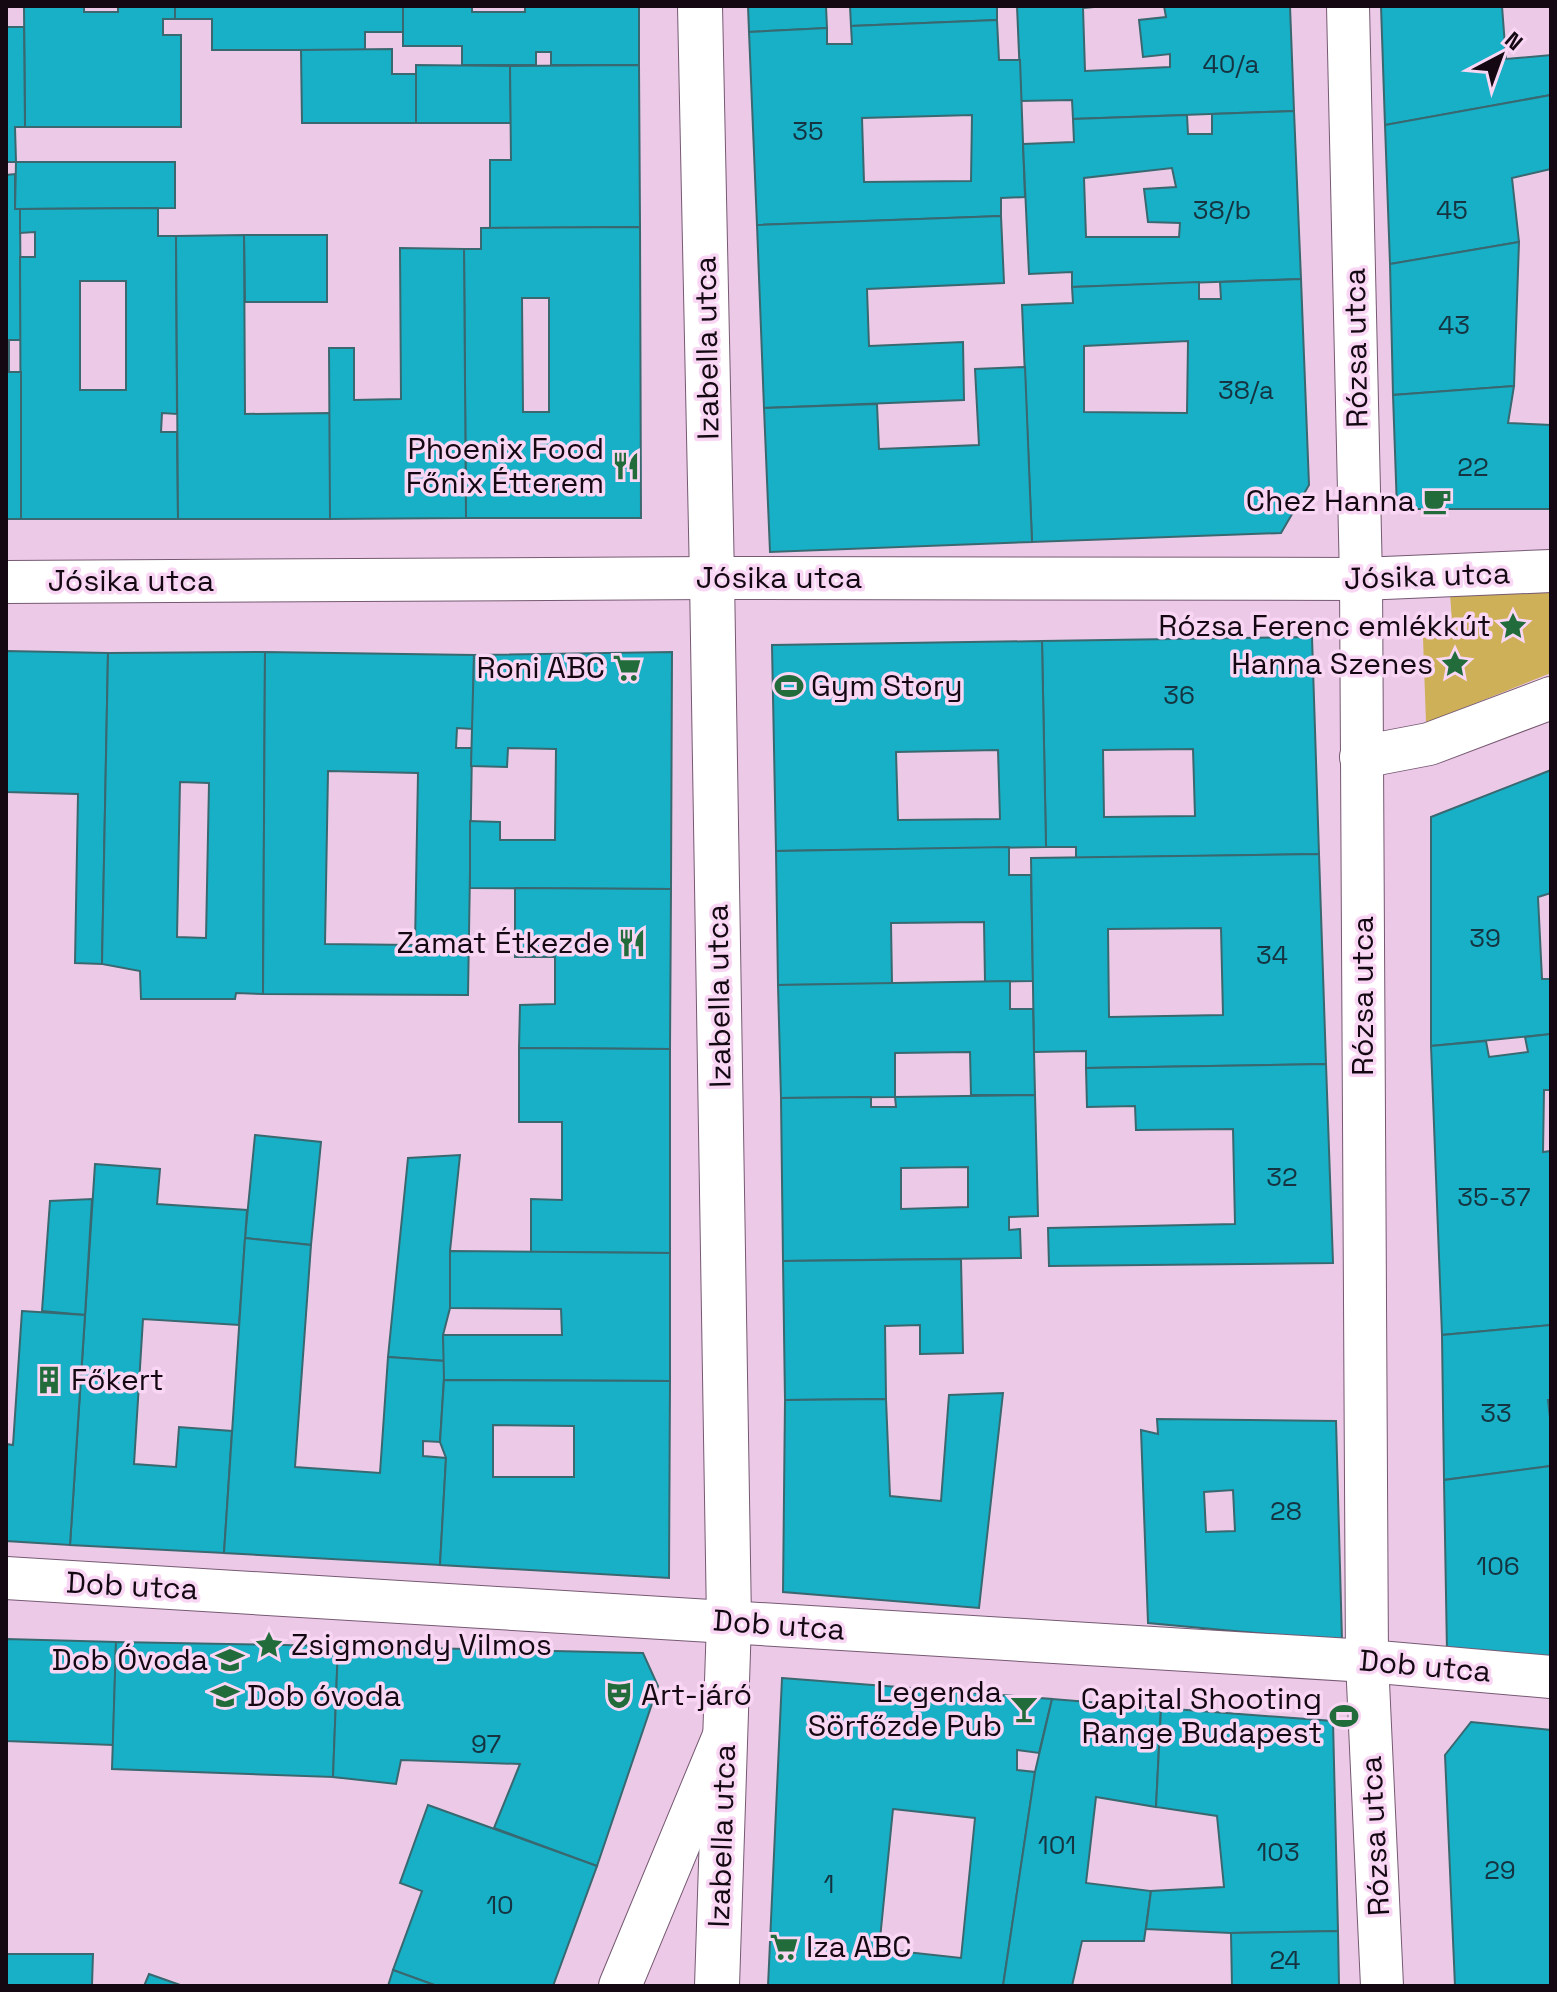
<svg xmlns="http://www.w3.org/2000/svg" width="1557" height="1992" font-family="'Space Grotesk',sans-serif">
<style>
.park{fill:#ceb058}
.building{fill:#17b0c6;stroke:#396871;stroke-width:2;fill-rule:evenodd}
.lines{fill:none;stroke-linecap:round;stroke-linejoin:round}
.street-casing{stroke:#765972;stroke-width:44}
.secondary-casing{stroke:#765972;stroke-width:46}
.street{stroke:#fff;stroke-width:42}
.secondary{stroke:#fff;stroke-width:44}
.labels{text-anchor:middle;stroke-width:7;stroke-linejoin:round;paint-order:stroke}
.number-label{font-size:26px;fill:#153340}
.street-label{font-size:30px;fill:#140913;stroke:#f9d7f4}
.poi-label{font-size:30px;fill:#140913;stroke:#f9d7f4;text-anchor:end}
</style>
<rect width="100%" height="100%" fill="#eccae7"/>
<path class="park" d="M1551,576V673L1426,723L1423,638L1445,633L1452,621L1449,580Z"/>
<g class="building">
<path d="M24,6H84V12H118V6H175V19H163V35H181V127H25Z"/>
<path d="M175,6H403V32H365V50H212V19H175Z"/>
<path d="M403,6H472V12H525V6H639V65H551V52H536V65H462V46H403Z"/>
<path d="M748,6H826L827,28L749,32Z"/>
<path d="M850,6H997V20L851,26Z"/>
<path d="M1017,6H1106L1083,8L1085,71L1170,67V54L1143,57L1139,20L1166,17L1164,6H1290L1294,111L1073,119L1072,100L1021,101Z"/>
<path d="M1381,6H1502L1506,59L1551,55V95L1385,125Z"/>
<path d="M997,20L999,60H1020L1025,197L1001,198V216L757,225L749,32L827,28V44H852L851,26ZM972,115L971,181L864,182L862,118Z"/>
<path d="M6,27H24L25,127H15L16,162H6Z"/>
<path d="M392,49V74H416V123H302L301,50Z"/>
<path d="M416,65L510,66L511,123H416Z"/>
<path d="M639,65L640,227L490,228V160H511L510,66Z"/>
<path d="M1551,95V169L1512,178L1519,242L1390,264L1385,125Z"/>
<path d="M1294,111L1301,279L1072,287V272L1029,274L1023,144L1074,142L1073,119L1187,115L1188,134H1212V114ZM1172,168L1176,187L1144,189L1148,222L1180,223L1179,237H1086L1084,178Z"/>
<path d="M16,162H175V208L15,209Z"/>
<path d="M15,174V209H20L21,340H9V372H6V175Z"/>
<path d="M158,208V236H176L177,414L162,413L161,432H177L178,519H21L20,257H35V232L20,233V209ZM80,281H126V390H80Z"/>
<path d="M1001,216L1004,283L867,289L869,346L963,342L964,400L764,408L757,225Z"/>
<path d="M640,227L641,518H466L464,249H481V228ZM522,298H549V412H523Z"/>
<path d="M244,235H327V302H245Z"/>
<path d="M244,235L245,414L330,413V519H178L176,236Z"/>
<path d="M1519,242L1514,386L1393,395L1390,264Z"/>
<path d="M400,248L464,249L466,518L330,519L329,348H354V400L401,399Z"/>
<path d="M1301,279L1309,485L1281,533L1032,542L1022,305L1073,303L1072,287L1199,282V299H1221L1220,282ZM1188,341L1187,413L1084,412V346Z"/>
<path d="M1025,367L1032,542L770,552L764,408L877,404L879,449L979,445L975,369Z"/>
<rect x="6" y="372" width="15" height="147"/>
<path d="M1514,386L1508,423L1551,425V509H1397L1393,395Z"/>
<path d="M1312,637L1319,854L1076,858V847H1046L1042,641ZM1193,749L1195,816L1104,817L1103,750Z"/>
<path d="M1042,641L1046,847L776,851L772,645ZM998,750L1000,819L898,820L896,752Z"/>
<path d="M6,651L108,653L102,964L75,963L78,794L6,792Z"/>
<path d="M265,652L263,994L236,993L235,999H141L140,971L102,964L108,653ZM180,782L209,783L206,938L177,937Z"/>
<path d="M265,652L474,655L473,729L457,728L456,748H472L468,995L263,994ZM328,771L418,773L415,945L325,944Z"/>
<path d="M672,652L671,889L470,888V821L500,822V840H555L556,749L508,748L507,767L471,766L474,655Z"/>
<path d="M1551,770V893L1538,897L1542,979H1551V1034L1431,1046V817Z"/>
<path d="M1009,847V875H1031L1033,981L985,982L984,922L891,923L892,984L778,985L776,851Z"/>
<path d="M1319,854L1326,1064L1086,1068V1051L1034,1052L1031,858ZM1221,928L1223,1015L1109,1017L1108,929Z"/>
<path d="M515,888L671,889L670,1049L519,1048L520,1005L555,1004V957H515Z"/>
<path d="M1010,981V1009H1033L1035,1095H971L970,1052L895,1053V1097L781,1098L778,985Z"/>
<path d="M1551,1034V1090H1544L1543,1152L1551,1151V1325L1442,1335L1431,1046L1486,1041L1489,1057L1528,1052L1525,1037Z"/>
<path d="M519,1048L670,1049V1253L531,1252V1199L562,1200V1122H519Z"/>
<path d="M1326,1064L1333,1263L1049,1266L1048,1228L1235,1224L1233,1129L1136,1130L1135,1106L1087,1107L1086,1068Z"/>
<path d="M1035,1095L1038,1216L1009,1217V1230L1020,1229L1021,1258L783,1261L781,1098L871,1097V1107H896L895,1097ZM968,1167V1207L901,1209V1168Z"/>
<path d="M255,1135L321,1142L311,1245L245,1238Z"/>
<path d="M460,1155L450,1251V1308L443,1335L445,1361L388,1357L408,1158Z"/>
<path d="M95,1164L160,1169L157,1204L247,1210L239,1325L143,1319L134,1464L176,1467L179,1427L232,1431L224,1553L70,1545Z"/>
<path d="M92,1199L85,1315L42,1311L50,1201Z"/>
<path d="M245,1238L311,1245L295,1467L380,1473L388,1357L445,1361L440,1442L423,1441V1456L446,1458L440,1565L224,1553Z"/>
<path d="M450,1251L670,1253V1381L444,1380L443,1335H562L561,1309L450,1308Z"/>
<path d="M961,1259L963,1353L920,1354V1325L885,1326L886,1399L785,1400L783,1261Z"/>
<path d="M22,1311L85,1315L70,1545L6,1541V1444L13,1445Z"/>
<path d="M1551,1325V1400H1548L1551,1426V1466L1444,1480L1442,1335Z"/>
<path d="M444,1380L670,1381L669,1578L440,1565L446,1458L440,1442ZM493,1425L574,1426V1477H493Z"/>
<path d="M1003,1393L979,1608L783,1592L785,1400L886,1399L890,1496L941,1501L949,1395Z"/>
<path d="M1157,1419L1336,1421L1342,1641L1148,1623L1141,1430L1158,1434ZM1233,1490L1235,1531L1206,1532L1204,1492Z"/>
<path d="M1551,1466V1659L1447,1652L1444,1480Z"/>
<path d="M6,1639L116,1642L113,1745L6,1741Z"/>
<path d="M116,1642L338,1646L333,1777L112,1769Z"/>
<path d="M338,1646L643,1653L658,1686L597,1866L494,1828L520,1764L401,1760L396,1784L333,1777Z"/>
<path d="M782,1678L1052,1699L1039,1753L1017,1750V1770L1035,1772L1003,1986H768ZM893,1809L975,1818L961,1958L879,1949Z"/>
<path d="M1052,1699L1161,1708L1156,1807L1096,1797L1086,1883L1151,1891L1144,1941H1082L1072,1986H1003L1035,1772Z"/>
<path d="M1161,1708L1333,1721L1338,1931L1231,1933L1146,1929L1151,1891L1224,1887L1217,1816L1156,1807Z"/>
<path d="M1471,1722L1551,1730V1986H1455L1445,1755Z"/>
<path d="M428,1805L597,1866L553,1986H437L393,1970L422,1891L400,1883Z"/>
<path d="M1338,1931L1339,1986H1232L1231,1933Z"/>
<path d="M7,1954H93L92,1985L7,1986Z"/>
<path d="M393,1970L437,1986H388Z"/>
<path d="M149,1974L183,1986H144Z"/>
</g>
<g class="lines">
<defs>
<g id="street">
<path d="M1348,6L1361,579L1367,1661L1382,1986"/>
<path d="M6,582L712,578L1361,579L1551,571"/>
<path d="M1361,757L1429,744L1551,698"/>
<path d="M6,1578L1367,1661L1551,1677"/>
<path d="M620,1986L723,1738"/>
</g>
<path id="secondary" d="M700,6L712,578L729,1621L717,1986"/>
</defs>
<use href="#street" class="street-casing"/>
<use href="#secondary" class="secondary-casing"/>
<use href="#street" class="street"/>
<use href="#secondary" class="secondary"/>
</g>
<defs>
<symbol id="restaurant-bare" viewBox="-9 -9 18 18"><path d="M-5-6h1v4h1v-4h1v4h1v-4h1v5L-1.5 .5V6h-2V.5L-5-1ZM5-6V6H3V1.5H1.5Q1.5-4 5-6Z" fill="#216c3a" stroke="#f9d7f4" stroke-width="2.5" paint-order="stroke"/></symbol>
<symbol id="cafe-bare" viewBox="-9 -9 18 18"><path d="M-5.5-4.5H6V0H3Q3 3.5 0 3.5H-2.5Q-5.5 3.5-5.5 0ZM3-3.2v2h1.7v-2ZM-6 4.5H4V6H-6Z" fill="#216c3a" stroke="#f9d7f4" stroke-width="2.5" paint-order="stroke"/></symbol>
<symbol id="sight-bare" viewBox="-9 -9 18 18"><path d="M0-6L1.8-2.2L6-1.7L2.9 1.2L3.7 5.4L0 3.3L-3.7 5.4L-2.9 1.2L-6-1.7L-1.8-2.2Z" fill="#216c3a" stroke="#f9d7f4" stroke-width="2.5" paint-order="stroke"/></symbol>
<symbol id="supermarket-bare" viewBox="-9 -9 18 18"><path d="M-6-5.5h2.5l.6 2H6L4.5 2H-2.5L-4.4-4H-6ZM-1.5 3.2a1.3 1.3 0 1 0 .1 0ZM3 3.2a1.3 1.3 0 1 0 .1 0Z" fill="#216c3a" stroke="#f9d7f4" stroke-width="2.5" paint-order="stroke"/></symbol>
<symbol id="stadium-bare" viewBox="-9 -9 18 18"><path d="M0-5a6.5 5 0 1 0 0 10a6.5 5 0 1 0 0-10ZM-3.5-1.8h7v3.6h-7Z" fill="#216c3a" stroke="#f9d7f4" stroke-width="2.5" paint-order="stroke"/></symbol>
<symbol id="building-bare" viewBox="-9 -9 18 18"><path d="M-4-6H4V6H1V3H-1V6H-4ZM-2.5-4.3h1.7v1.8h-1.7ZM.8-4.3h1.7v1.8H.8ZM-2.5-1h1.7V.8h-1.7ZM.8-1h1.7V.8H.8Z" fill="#216c3a" stroke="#f9d7f4" stroke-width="2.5" paint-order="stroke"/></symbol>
<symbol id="school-bare" viewBox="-9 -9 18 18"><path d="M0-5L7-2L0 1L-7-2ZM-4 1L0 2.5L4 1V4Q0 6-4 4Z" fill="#216c3a" stroke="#f9d7f4" stroke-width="2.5" paint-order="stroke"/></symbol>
<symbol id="theatre-bare" viewBox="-9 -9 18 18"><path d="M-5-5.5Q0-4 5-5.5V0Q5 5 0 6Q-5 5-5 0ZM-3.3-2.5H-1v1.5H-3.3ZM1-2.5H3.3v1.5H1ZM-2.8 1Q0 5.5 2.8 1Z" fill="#216c3a" stroke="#f9d7f4" stroke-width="2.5" paint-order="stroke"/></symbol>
<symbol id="bar-bare" viewBox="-9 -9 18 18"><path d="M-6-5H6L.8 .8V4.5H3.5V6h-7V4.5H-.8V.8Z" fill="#216c3a" stroke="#f9d7f4" stroke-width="2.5" paint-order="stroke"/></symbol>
</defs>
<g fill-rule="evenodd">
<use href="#restaurant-bare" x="606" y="446" width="40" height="40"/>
<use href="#cafe-bare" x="1417" y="481" width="40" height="40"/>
<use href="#sight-bare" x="1493" y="606" width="40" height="40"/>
<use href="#sight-bare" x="1435" y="644" width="40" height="40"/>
<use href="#supermarket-bare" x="607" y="648" width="40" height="40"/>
<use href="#stadium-bare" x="769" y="666" width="40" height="40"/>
<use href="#restaurant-bare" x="612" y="923" width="40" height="40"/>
<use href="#building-bare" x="29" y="1360" width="40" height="40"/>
<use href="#sight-bare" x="249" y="1625" width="40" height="40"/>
<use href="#school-bare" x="210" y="1640" width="40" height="40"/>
<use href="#theatre-bare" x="599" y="1675" width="40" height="40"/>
<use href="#school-bare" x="205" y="1676" width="40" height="40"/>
<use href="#bar-bare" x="1004" y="1689" width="40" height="40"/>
<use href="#stadium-bare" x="1324" y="1696" width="40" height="40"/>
<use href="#supermarket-bare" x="764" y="1927" width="40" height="40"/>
</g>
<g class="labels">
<g class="number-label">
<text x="1231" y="73">40/a</text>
<text x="808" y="140">35</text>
<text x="1222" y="219">38/b</text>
<text x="1452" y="219">45</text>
<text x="1454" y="334">43</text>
<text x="1246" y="399">38/a</text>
<text x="1473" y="476">22</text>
<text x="1179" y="704">36</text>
<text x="1485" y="947">39</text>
<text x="1272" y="964">34</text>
<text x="1282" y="1186">32</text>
<text x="1494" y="1206">35-37</text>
<text x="1496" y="1422">33</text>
<text x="1286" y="1520">28</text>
<text x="1498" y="1575">106</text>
<text x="486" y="1753">97</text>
<text x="1057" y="1854">101</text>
<text x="1278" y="1861">103</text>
<text x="1500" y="1879">29</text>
<text x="829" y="1893">1</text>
<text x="500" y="1914">10</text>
<text x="1285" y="1969">24</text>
</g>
<g class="street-label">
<text transform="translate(707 348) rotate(-91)" y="10">Izabella utca</text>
<text transform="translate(1356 348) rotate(-91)" y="10">Rózsa utca</text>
<text transform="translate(1427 576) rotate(-2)" y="10">Jósika utca</text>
<text x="779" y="588">Jósika utca</text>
<text x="131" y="591">Jósika utca</text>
<text transform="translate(719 996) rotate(-91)" y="10">Izabella utca</text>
<text transform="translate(1363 996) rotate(-90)" y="10">Rózsa utca</text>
<text transform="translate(132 1586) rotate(3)" y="10">Dob utca</text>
<text transform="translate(779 1625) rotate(4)" y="10">Dob utca</text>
<text transform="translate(1425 1666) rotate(5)" y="10">Dob utca</text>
<text transform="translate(722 1836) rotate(-88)" y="10">Izabella utca</text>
<text transform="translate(1375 1836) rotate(-93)" y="10">Rózsa utca</text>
</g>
<g class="poi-label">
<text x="604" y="459">Phoenix Food<tspan x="604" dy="34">Főnix Étterem</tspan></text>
<text x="1415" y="511">Chez Hanna</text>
<text x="1491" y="636">Rózsa Ferenc emlékkút</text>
<text x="1433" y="674">Hanna Szenes</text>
<text x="605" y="678">Roni ABC</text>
<text x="811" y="696" text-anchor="start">Gym Story</text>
<text x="610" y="953">Zamat Étkezde</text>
<text x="71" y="1390" text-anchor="start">Főkert</text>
<text x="291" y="1655" text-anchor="start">Zsigmondy Vilmos</text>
<text x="208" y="1670">Dob Óvoda</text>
<text x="1002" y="1702">Legenda<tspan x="1002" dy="34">Sörfőzde Pub</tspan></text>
<text x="641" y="1705" text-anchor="start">Art-járó</text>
<text x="247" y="1706" text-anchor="start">Dob óvoda</text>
<text x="1322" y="1709">Capital Shooting<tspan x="1322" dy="34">Range Budapest</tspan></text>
<text x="806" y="1957" text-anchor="start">Iza ABC</text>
</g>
</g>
<rect width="1557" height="1992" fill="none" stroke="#140913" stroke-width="16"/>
<g transform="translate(1501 56) rotate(41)" stroke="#f9d7f4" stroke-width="6" paint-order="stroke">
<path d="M0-6L14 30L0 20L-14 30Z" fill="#140913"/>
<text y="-12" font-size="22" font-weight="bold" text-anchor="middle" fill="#140913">N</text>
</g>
</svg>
